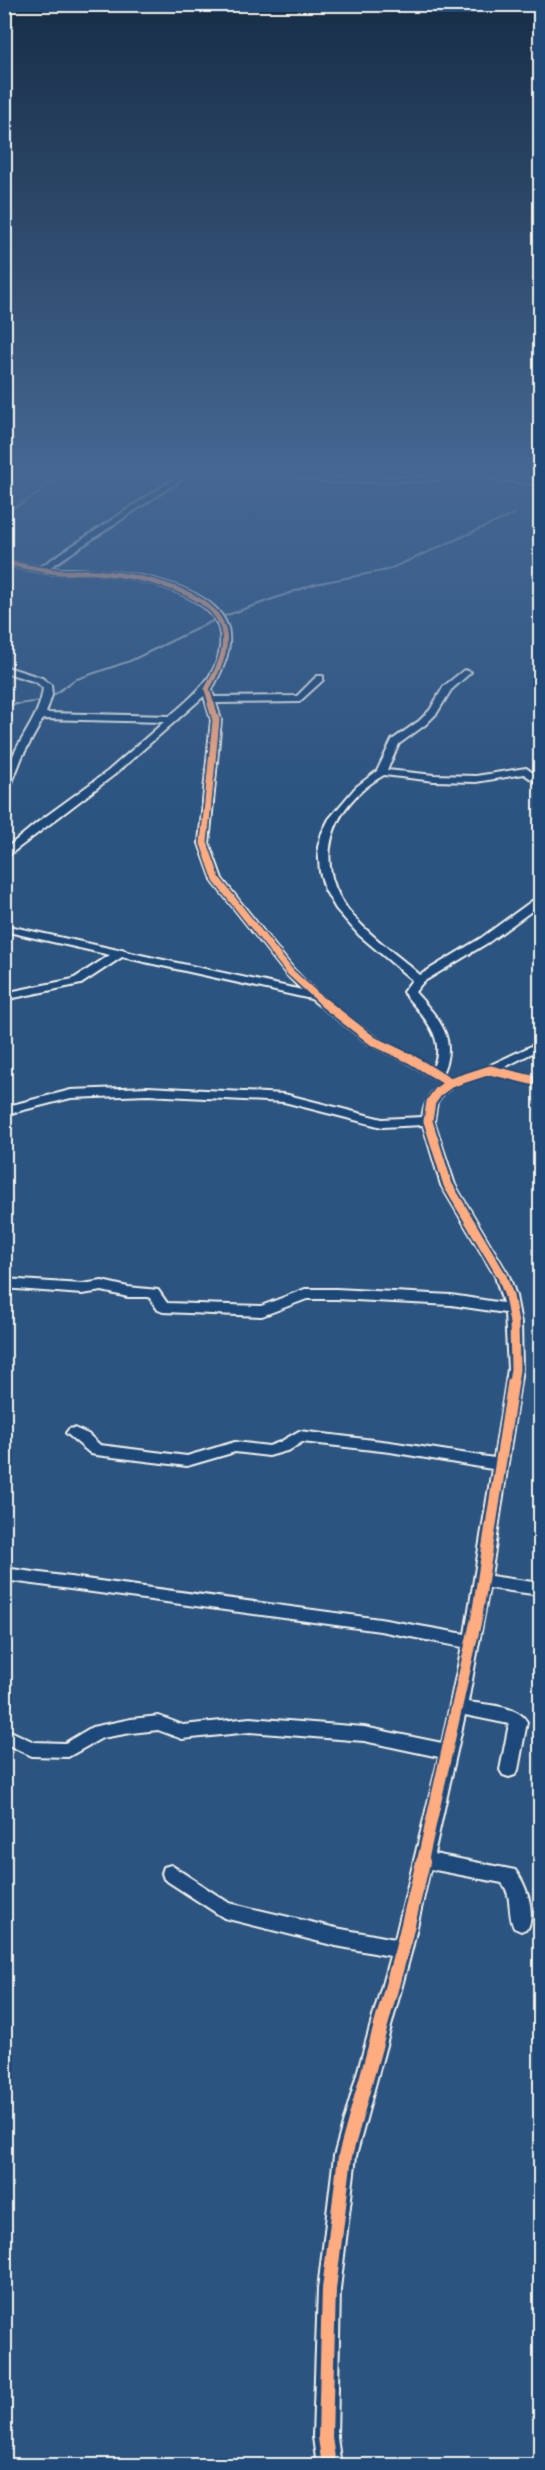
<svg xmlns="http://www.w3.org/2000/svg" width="545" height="2470" font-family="Delius,sans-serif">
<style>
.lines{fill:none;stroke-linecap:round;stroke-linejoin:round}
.stream-far1{stroke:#a7b4c0;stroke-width:2}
.stream{stroke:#a7b4c0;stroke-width:3}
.street-casing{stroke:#f4f1e8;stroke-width:4}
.street{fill:#1f4a7a;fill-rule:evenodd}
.cycleway-far4-casing{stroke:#1f4a7a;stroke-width:8}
.cycleway-far3-casing{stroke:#1f4a7a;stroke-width:10}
.cycleway-far2-casing{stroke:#1f4a7a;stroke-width:13}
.cycleway-far1-casing{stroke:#1f4a7a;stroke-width:15}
.cycleway-casing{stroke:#1f4a7a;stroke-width:18}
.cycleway-far4{stroke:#ffac80;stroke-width:5}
.cycleway-far3{stroke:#ffac80;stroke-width:7}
.cycleway-far2{stroke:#ffac80;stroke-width:9}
.cycleway-far1{stroke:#ffac80;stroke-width:11}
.cycleway{stroke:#ffac80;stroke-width:14}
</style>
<rect width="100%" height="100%" fill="#2c5481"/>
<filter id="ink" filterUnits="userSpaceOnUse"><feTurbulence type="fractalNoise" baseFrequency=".0167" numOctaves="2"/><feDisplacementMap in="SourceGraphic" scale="12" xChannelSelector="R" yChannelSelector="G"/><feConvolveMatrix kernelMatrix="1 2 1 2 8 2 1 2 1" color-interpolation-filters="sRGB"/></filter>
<g filter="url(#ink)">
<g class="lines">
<g class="stream-far1">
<path d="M4,513L35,496L66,469"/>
<path d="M4,706L47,700L74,680L130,661L219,618L315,584L387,570L514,514"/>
</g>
<path class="stream" d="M4,706L15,704"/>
<defs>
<g id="street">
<path d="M189,469H197L49,568C64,570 80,568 95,570C132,572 216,586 228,628C233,649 222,671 212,689L214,697L297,696L317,676H323V680L299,702L216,703L221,720L209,843L222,879L294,970L318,994L377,1038L433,1067C448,1037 420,1014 403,992L412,980L359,935L336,909L325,890L320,872L318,847L322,833L329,819L356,787L377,771L392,740L419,721L430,710L444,686L464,670L471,672L451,690L437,713L425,725L399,744L387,770L434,775L476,776L526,768L540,778V785L524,774L476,782L434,781L384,775C328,806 310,868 354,917C373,939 398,955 420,975L481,938L536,898L540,897V905L489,942L423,982L415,992C437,1017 459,1038 442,1073L451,1079L486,1067L540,1042V1049L501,1069L540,1078V1086L491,1074L454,1086L443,1094L437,1102L434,1121L455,1185L509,1276L516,1296L521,1323L522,1369L491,1576L540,1583V1595L489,1588L468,1702C485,1705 518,1705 527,1722L518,1770L515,1775L509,1777L503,1775L500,1770L509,1724L465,1715L434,1854L515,1870C526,1884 536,1911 528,1928L521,1931L514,1928C507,1913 513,1896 502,1883L430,1869L412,1949L356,2156L340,2289L337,2437L341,2466H317L313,2437L318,2289L334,2156L390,1956L336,1946L224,1918L164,1879L162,1873L164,1867L171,1865L229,1903L336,1928L395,1939L439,1757L364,1741L250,1732L182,1739L158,1730L131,1733L102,1738L68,1757L32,1756L4,1743V1728L34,1742L65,1743L92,1727L131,1719L159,1716L183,1725L250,1718L364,1727L442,1743L462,1647L380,1631L4,1580V1568L380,1619L465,1634L492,1469L390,1452L302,1442L290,1450L269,1456L235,1452L187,1466L96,1455L91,1454L66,1433L69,1429L74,1428L88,1434L100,1445L187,1456L235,1442L269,1446L280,1442L299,1431L390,1442L494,1458L508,1369L505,1313L451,1305L336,1299H307L262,1316L163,1312L158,1310L149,1297H128L102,1291L82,1294L4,1288V1279L82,1284L102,1281L128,1287L158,1290L167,1303L261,1306L305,1289H336L451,1295L503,1303L495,1276L441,1185L423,1125L382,1127L284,1102L148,1095L71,1098L4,1115V1107L71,1090L148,1087L284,1094L382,1119L422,1117C425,1102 429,1093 442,1083L407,1062L369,1044L311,999L122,957L81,984L4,1000V993L73,979L110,955L4,931V925L118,950L122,949L127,952L302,990L286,974L213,882L199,843L211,720L204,696L114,775L4,859V850L38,822L108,771L164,722L43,719L22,757L9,790L4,793C4,750 39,727 43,688L36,682L4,672V666L42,678L51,685L52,695L46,713L170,716C195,694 225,671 220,634C215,591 130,577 95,574C81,573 68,575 54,574C37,572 21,568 4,565V560L40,567Z"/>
<path d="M255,469H274L329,478L425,477L461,471L540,481V485L461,475L425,481L329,482Z"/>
</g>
</defs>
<use href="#street" class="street-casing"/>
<use href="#street" class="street"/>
<defs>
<path id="cycleway-far4" d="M4,562C22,566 40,570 58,572C70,573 83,571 95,572C130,575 213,588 223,629C229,650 217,672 207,689L212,706"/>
<path id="cycleway-far3" d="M211,704L216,720L204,843L217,880L290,972L326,1005"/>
<g id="cycleway-far2">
<path d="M324,1003L373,1041L411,1059L450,1083"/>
<path d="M513,1383L515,1369L514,1323L509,1296L502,1276L448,1185L428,1121L431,1102L439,1091L450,1083L490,1070L540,1082"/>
</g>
<path id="cycleway-far1" d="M422,1863L477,1616L513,1382"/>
<path id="cycleway" d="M329,2466L325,2437L329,2289L345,2156L402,1949L423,1862"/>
</defs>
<use href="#cycleway-far4" class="cycleway-far4-casing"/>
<use href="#cycleway-far3" class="cycleway-far3-casing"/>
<use href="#cycleway-far2" class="cycleway-far2-casing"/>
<use href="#cycleway-far1" class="cycleway-far1-casing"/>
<use href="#cycleway" class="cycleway-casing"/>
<use href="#cycleway-far4" class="cycleway-far4"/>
<use href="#cycleway-far3" class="cycleway-far3"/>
<use href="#cycleway-far2" class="cycleway-far2"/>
<use href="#cycleway-far1" class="cycleway-far1"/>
<use href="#cycleway" class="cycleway"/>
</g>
</g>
<linearGradient id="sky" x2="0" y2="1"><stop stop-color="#182e47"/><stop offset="0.58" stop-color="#456792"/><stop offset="1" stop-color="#456792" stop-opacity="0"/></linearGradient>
<rect width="545" height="815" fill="url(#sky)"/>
<rect width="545" height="2470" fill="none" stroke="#1f4a7a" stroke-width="24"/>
<rect x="12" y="12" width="521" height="2446" fill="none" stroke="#f4f1e8" stroke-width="2" filter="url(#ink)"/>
</svg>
